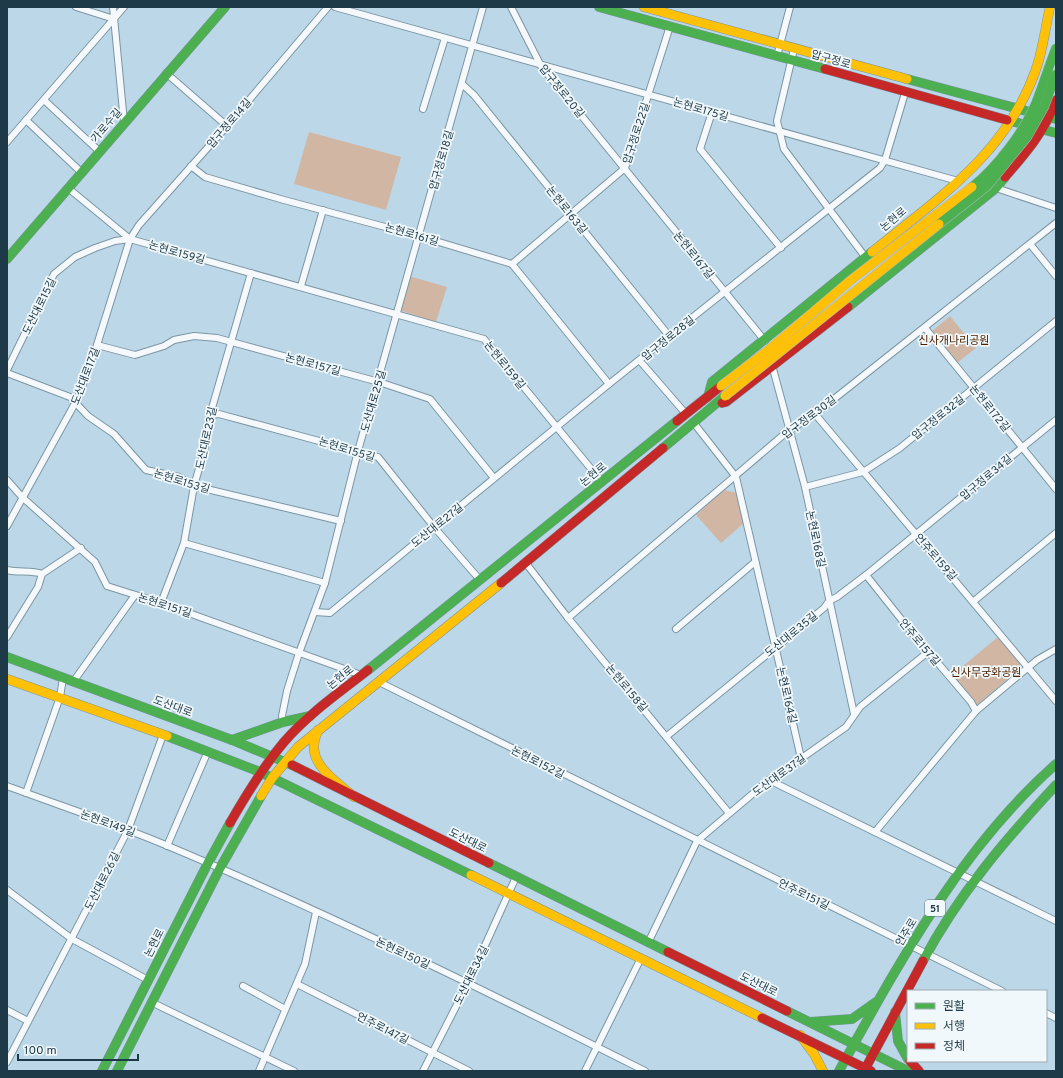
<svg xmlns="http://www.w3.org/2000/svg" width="1063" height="1078" font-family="Overpass,'Noto Sans KR',sans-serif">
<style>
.green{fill:#d1b6a4}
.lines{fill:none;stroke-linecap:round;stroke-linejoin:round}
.street-casing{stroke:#7c95a3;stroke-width:8}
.fast-casing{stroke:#7c95a3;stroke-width:10}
.slow-casing{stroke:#7c95a3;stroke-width:10}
.jam-casing{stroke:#7c95a3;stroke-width:10}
.street{stroke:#f5f9fc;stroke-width:6}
.fast{stroke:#4caf50;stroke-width:9}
.slow{stroke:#ffc107;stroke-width:9}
.jam{stroke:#c62828;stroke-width:9}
.fast-bridge-casing{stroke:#a6b7c1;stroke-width:10;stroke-linecap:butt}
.slow-bridge-casing{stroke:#a6b7c1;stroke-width:10;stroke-linecap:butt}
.fast-bridge{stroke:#4caf50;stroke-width:9}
.slow-bridge{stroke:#ffc107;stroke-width:9}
.labels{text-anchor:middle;stroke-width:3.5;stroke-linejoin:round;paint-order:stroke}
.shield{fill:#f1f8fb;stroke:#5d737e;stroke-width:1}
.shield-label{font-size:10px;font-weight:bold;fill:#1e3a48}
.street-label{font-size:11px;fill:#1e3a48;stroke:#f1f8fb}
.park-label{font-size:11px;fill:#4d2100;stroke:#f1f8fb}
</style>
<rect width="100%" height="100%" fill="#bcd8e8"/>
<g class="green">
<path d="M309,132L401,157L386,210L294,184Z"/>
<path d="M409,276L447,287L436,322L399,310Z"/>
<path d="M950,316L976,348L957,363L931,332Z"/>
<path d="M724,490L737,493L744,523L721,543L696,515Z"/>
<path d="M998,637L1023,666L977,705L952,675Z"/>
</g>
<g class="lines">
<defs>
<g id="street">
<path d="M76,7L114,19"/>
<path d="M113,7L124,122"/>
<path d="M335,7L958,181"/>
<path d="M511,7L541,66L765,341"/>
<path d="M794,49L777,121L784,149L866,258"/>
<path d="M777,56L790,7"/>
<path d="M166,73L227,126"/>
<path d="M462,84L474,95L670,337"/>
<path d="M44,100L99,151"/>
<path d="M423,109L445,38"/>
<path d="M712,112L700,149L781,248"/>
<path d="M26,120L81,172"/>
<path d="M7,142L124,7"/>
<path d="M191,166L205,177L284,200L419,236L512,264L609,384"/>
<path d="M68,188L130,239L484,339L602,482"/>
<path d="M996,188L1056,208"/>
<path d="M1030,244L1056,276"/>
<path d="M512,264L625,168L670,26"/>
<path d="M301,286L323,210"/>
<path d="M925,328L1056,489"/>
<path d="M97,345L135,355L164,346L174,340L194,336L217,338L379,382L430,399L494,478"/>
<path d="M640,361L686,414"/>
<path d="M772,365L805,487L854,714"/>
<path d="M7,370L54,274L75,257L95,248L115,241L130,239"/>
<path d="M7,373L70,397L88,416L114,434L146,470L179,477L194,486L341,521"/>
<path d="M815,414L1056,701"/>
<path d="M210,415L219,414L378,457L434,527L480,580"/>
<path d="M693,422L736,477L801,758"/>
<path d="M7,480L22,497L95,562L107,586L161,603L361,675"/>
<path d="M805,487L863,472L900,448L1056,321"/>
<path d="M7,526L78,398L97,345L130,239L139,225L227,126L328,7"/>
<path d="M184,543L325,583"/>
<path d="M525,562L568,618L729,813"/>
<path d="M7,570C19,573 31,570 42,574"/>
<path d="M866,575L909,629L971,702L976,711"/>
<path d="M974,601L1056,533"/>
<path d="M161,603L184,543L194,486L204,451L210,415L251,273"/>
<path d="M315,612L330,613L609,384L880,168L885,160L905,93"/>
<path d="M568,618L788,431L815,414L1056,223"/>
<path d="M676,629L755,562"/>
<path d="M7,637L38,587L42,574L81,548"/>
<path d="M73,682L135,595"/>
<path d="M379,682L1002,991"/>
<path d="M283,722L282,716L287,691L299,653L325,583L358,451L483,7"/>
<path d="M667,736L824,608L829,601L837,597L866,575L1056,420"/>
<path d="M769,780L1056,921"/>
<path d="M7,786C61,806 116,824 168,846C330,914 488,992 645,1071"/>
<path d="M26,793L60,697L63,678"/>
<path d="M875,832L976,711L1037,660L1056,649"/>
<path d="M167,846L208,751"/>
<path d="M7,890L72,939L148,980"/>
<path d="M648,943L697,841L769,780L789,767L846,727L860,707L928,652"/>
<path d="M297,984L469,1071"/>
<path d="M243,986L285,1009"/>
<path d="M151,1002L294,1071"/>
<path d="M7,1010L28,1021"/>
<path d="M1046,1013L1056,1018"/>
<path d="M7,1062L128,830L163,735"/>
<path d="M259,1071L305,964L316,912"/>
<path d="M423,1071L468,983L516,877"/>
<path d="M585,1071L641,958"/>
</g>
<g id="fast">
<path d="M599,7L825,69"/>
<path d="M907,79L1056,119"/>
<path d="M1007,120L1056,133"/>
<path d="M7,259L225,7"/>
<path d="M848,307L996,188L1005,177"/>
<path d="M708,397L712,382L872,252"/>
<path d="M663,448L725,396"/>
<path d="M7,657L232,740L292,765"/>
<path d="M368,670L677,421"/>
<path d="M167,736L260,772L471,875"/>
<path d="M232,740L283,722L310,716"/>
<path d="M489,863L668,952"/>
<path d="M923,961C958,895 1005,840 1056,785"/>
<path d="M787,1011L908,1071"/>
<path d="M895,1012L898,1041L908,1059"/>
<path d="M810,1022L852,1019L876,1002"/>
<path d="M102,1071L208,863L230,823"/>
<path d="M117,1071L220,868L261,796"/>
<path d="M839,1071C900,961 961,848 1056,764"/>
</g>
<g id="slow">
<path d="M644,7L907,79"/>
<path d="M872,252C937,199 1005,155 1035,72C1043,51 1045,29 1050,7"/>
<path d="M7,679L167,736"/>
<path d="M318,730C316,736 313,742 314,749C315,769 341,785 354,797"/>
<path d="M261,796L272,778L298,747L501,583"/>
<path d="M471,875L762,1018"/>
<path d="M800,1035L814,1054L823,1071"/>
</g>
<g id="jam">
<path d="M825,69L1007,120"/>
<path d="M1005,177C1026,153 1045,131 1056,100"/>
<path d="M722,403L726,402L848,307"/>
<path d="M677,421L721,386"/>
<path d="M501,583L663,448"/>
<path d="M292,765L489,863"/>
<path d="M230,823C246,795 263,767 284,742C308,714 340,692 368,670"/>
<path d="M668,952L787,1011"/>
<path d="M762,1018L871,1071"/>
<path d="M910,1061L919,1071"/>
<path d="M864,1071L923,961"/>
</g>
</defs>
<use href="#street" class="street-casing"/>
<use href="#fast" class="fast-casing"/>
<use href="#slow" class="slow-casing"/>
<use href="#jam" class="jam-casing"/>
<use href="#street" class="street"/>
<use href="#fast" class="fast"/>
<use href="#slow" class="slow"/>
<use href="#jam" class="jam"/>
<defs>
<g id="fast-bridge">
<path d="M972,187C996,168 1024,132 1036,103C1043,85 1049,66 1056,48"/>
<path d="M939,224L987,186L1027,137L1044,107L1056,74"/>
</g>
<g id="slow-bridge">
<path d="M721,386L771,348L851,280L972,187"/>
<path d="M725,396L939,224"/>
</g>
</defs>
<use href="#fast-bridge" class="fast-bridge-casing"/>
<use href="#slow-bridge" class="slow-bridge-casing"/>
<use href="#fast-bridge" class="fast-bridge"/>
<use href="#slow-bridge" class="slow-bridge"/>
</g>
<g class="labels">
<rect class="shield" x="925" y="900" width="20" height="16" rx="3"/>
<g class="shield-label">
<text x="935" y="912">51</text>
</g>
<g class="street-label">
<text transform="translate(831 59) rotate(16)" y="4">압구정로</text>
<text transform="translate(562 91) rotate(51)" y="4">압구정로20길</text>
<text transform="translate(701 109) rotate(16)" y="4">논현로175길</text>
<text transform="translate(229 123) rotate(-49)" y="4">압구정로14길</text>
<text transform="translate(106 125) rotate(-49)" y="4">가로수길</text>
<text transform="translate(636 133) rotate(-72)" y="4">압구정로22길</text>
<text transform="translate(441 160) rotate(-74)" y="4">압구정로18길</text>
<text transform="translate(567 210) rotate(51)" y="4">논현로163길</text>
<text transform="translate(893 219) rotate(-40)" y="4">논현로</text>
<text transform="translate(412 234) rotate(16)" y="4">논현로161길</text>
<text transform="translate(177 252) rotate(16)" y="4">논현로159길</text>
<text transform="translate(694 255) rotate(51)" y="4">논현로167길</text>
<text transform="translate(39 306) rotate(-64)" y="4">도산대로15길</text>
<text transform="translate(668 338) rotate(-39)" y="4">압구정로28길</text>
<text transform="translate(313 364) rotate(15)" y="4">논현로157길</text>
<text transform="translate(505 365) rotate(51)" y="4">논현로159길</text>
<text transform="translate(85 376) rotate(-69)" y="4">도산대로17길</text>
<text transform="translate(373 401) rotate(-74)" y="4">도산대로25길</text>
<text transform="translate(990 408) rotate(51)" y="4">논현로172길</text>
<text transform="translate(809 417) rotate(-37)" y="4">압구정로30길</text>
<text transform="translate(938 417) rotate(-39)" y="4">압구정로32길</text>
<text transform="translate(206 438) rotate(-78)" y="4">도산대로23길</text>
<text transform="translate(347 449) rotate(17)" y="4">논현로155길</text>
<text transform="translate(593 474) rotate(-39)" y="4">논현로</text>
<text transform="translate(986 477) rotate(-40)" y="4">압구정로34길</text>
<text transform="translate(182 481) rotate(17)" y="4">논현로153길</text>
<text transform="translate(437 525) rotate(-39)" y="4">도산대로27길</text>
<text transform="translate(816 539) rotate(78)" y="4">논현로168길</text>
<text transform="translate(936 557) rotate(49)" y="4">언주로159길</text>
<text transform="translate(165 605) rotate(18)" y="4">논현로151길</text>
<text transform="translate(791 634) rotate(-39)" y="4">도산대로35길</text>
<text transform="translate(920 642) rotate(50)" y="4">언주로157길</text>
<text transform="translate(340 677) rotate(-39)" y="4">논현로</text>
<text transform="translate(627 688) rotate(50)" y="4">논현로158길</text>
<text transform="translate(787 695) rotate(77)" y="4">논현로164길</text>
<text transform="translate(173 706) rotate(20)" y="4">도산대로</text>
<text transform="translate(538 762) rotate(27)" y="4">논현로152길</text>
<text transform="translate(779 775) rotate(-36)" y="4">도산대로37길</text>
<text transform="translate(108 823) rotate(20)" y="4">논현로149길</text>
<text transform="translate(468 840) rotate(26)" y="4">도산대로</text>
<text transform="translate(102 881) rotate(-63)" y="4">도산대로26길</text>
<text transform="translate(804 894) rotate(26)" y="4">언주로151길</text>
<text transform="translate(906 932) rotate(-59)" y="4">언주로</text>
<text transform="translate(154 943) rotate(-63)" y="4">논현로</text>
<text transform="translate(403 953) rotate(25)" y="4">논현로150길</text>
<text transform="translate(471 975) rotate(-64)" y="4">도산대로34길</text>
<text transform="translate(759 984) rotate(26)" y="4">도산대로</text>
<text transform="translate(383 1028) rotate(27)" y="4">언주로147길</text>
</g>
<g class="park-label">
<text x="954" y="344">신사개나리공원</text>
<text x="986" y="676">신사무궁화공원</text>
</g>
</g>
<rect width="1063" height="1078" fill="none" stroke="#1e3a48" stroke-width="16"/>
<rect x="907" y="990" width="140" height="72" fill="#f1f8fb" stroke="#9dacb3"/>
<rect x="915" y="1003" width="20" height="6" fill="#4caf50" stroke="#9dacb3"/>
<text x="943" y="1010" font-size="12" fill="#1e3a48">원활</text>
<rect x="915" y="1023" width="20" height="6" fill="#ffc107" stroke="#9dacb3"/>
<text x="943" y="1030" font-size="12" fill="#1e3a48">서행</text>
<rect x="915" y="1043" width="20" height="6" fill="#c62828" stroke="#9dacb3"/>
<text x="943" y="1050" font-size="12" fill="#1e3a48">정체</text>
<path d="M18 1054v6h120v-6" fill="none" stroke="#1e3a48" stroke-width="2"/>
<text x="24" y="1054" font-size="12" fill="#1e3a48" stroke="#f1f8fb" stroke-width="3" paint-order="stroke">100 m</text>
</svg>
